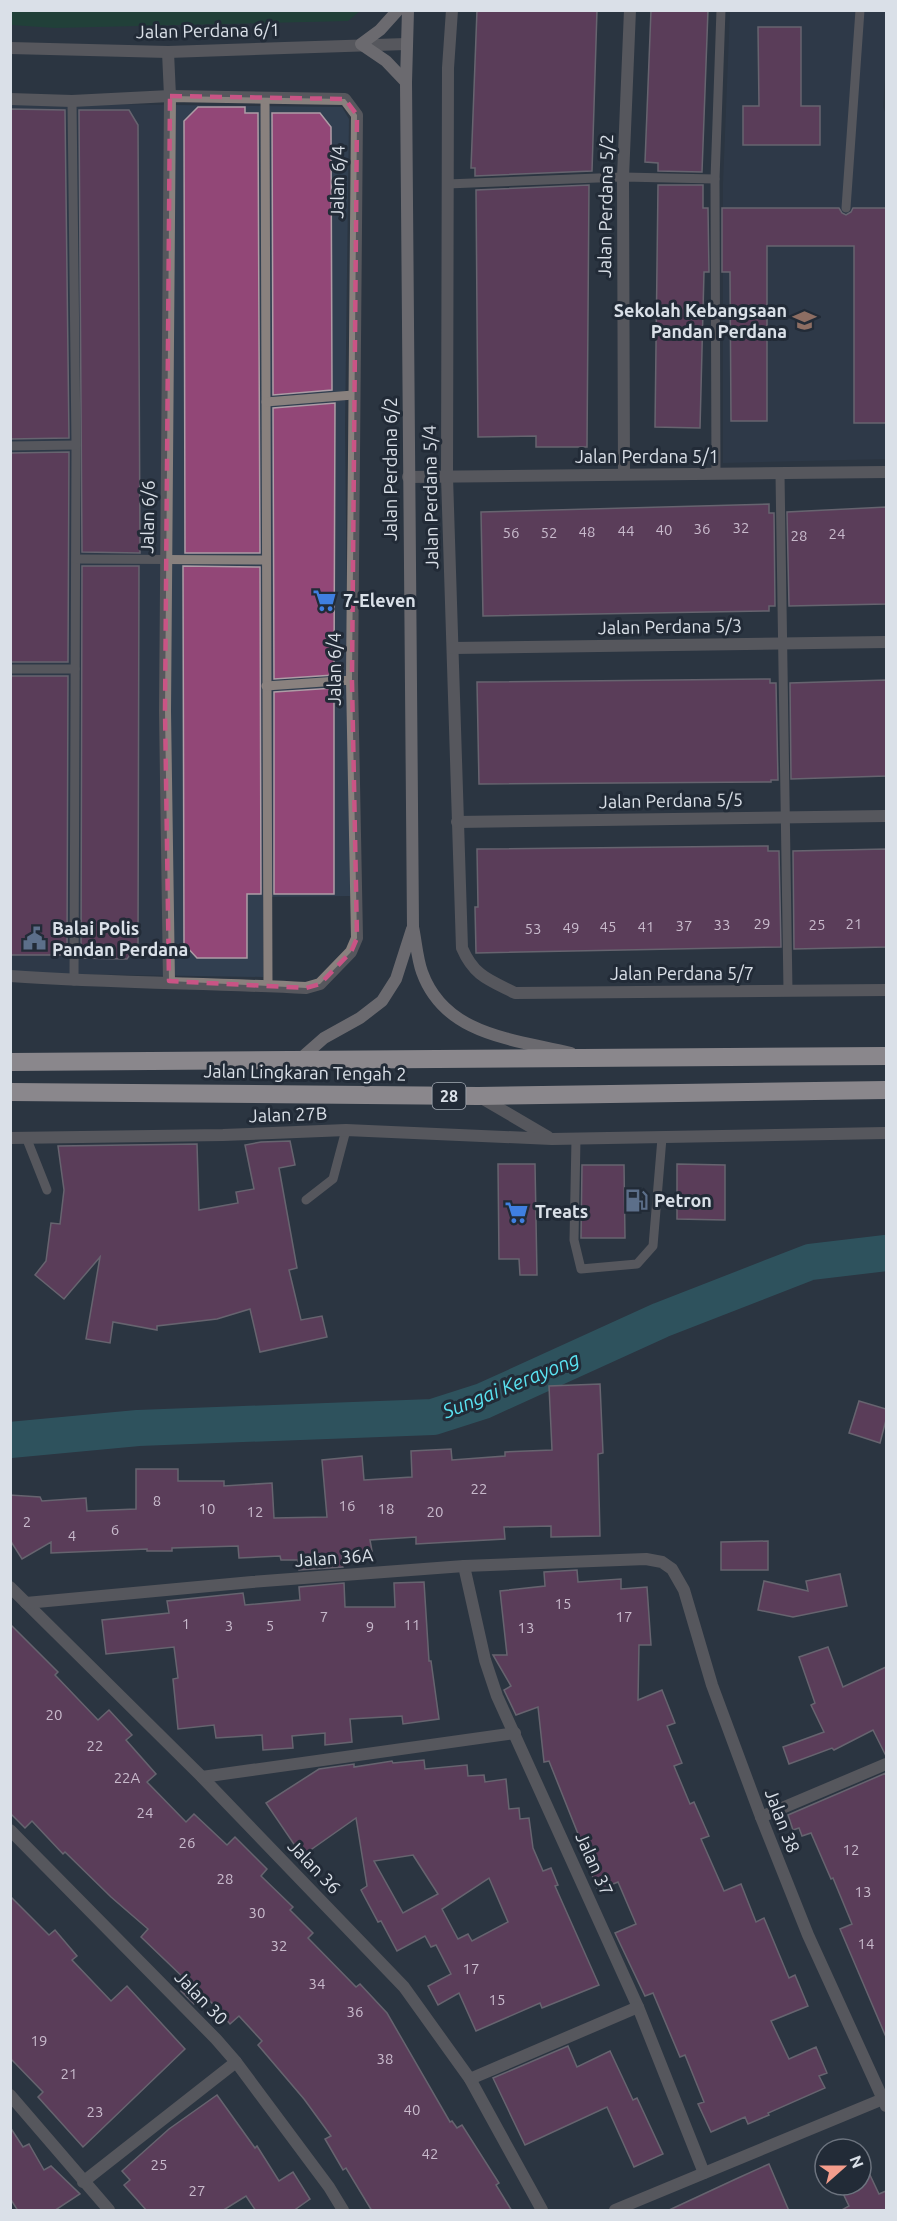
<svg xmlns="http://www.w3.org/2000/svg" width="897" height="2221" font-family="Ubuntu,sans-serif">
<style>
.built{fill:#313f50}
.green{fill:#144e30}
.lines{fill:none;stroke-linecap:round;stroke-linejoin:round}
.river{stroke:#31777f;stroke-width:36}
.building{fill:#924777;stroke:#ae9da6;stroke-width:1.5;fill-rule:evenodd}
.lane{stroke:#89817e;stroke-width:9}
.street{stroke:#89817e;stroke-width:12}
.secondary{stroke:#b9aca7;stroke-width:12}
.highway{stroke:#fdece6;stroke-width:18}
.marked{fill:none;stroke:#c95485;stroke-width:4.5;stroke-dasharray:12 8;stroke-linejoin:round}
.labels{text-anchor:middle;stroke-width:6;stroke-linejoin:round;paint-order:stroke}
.number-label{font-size:15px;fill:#c8bacc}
.shield{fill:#222b37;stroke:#a3aab3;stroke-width:1.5}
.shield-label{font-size:16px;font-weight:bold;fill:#dae0e8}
.street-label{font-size:18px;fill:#dae0e8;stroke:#222b37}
.poi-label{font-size:18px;font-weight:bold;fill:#dae0e8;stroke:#222b37;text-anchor:start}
.water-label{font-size:20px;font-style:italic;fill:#5ae2f1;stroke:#222b37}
</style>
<rect width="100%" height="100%" fill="#2b3541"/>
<g class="built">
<path d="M730,11H886V66L883,107L886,114V459L723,463V183Z"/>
<path d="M11,103L342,107L349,119L345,427L350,896L263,897V977L11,973Z"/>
</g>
<path class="green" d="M10,11L11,10L360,11L348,21L55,28L11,25Z"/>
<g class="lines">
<path class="river" d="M10,1440L138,1428L433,1417L483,1401L661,1320L810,1262L886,1253"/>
</g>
<g class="building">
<path d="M477,10H597L592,171L475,176V168H471Z"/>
<path d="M651,10H708L702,172L658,171V163L645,162Z"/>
<path d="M758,27H801V106H820V145H743V106H759Z"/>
<path d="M198,107H245V113H258L260,553H185L184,121Z"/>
<path d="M10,109L65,110L69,438L10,439Z"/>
<path d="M79,110H129L138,125L140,553L82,552Z"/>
<path d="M272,113H320L331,127L332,390L273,395Z"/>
<path d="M589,185L587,447H536V436L478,437L476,190Z"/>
<path d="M658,185H703V208H708L709,272H704L700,428L655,427Z"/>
<path d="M722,208H839L842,213L846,215L851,212L853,208H886V423H854V246H767V421H731L730,272H722Z"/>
<path d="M335,403L334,675L274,679L273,408Z"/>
<path d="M69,452L68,662H10V453Z"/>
<path d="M769,504V513H774L775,606H769V611L483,616L481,512Z"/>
<path d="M886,507V604L789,606L787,512Z"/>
<path d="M82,566H139L138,943L127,959L81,958Z"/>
<path d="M183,566L260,567L261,894H247V958H197L184,944Z"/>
<path d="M10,676H68L67,955H10Z"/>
<path d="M770,679V683H776L778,780H771V782L479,784L477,682Z"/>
<path d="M886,680V776L791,779L790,683Z"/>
<path d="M334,688V894H274V692Z"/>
<path d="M768,846V851H779L781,947L476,953L475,907H478L477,849Z"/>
<path d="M886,849V947L794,949L793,851Z"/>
<path d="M290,1141L295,1165L279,1168L297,1268L289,1270L301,1320L322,1316L327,1337L260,1352L250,1309L217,1319L157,1326V1330L113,1322L110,1343L86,1339L100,1257L64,1299L35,1275L46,1261L51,1223L60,1224L64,1190L58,1146L197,1144L199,1210L238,1203L236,1192L254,1189L245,1145L261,1142Z"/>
<path d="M498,1164H535L537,1275H520L519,1259H499Z"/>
<path d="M677,1164L725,1165V1220L677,1219Z"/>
<path d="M582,1165H624L625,1238H581Z"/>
<path d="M600,1384L603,1453L598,1454L600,1536L551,1537V1526L504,1527L505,1539L416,1544V1537L370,1540L372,1551L342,1554L343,1567L299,1570L298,1560H281L280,1556L239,1558L238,1546L172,1548V1551H147V1549L51,1553V1542L22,1559L10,1540V1495L40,1497L42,1501L86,1498L87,1511L136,1509V1469H178V1481H224V1486L272,1483L274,1518L327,1517L322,1460L362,1456L364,1480L412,1477L411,1451L451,1449L452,1460L505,1456V1452L552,1450L549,1386Z"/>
<path d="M859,1401L886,1409V1420L880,1443L849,1433Z"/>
<path d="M768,1541V1570H721V1542Z"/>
<path d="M577,1570L578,1582L621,1579V1589L647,1587L651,1645H639L638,1700L662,1690L675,1723L667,1726L682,1763L674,1766L690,1804L694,1802L709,1836L701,1839L724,1891L741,1884L756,1922L764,1918L789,1978L795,1975L808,2006L771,2021L789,2059L816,2047L827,2073L819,2076L825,2088L768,2113L769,2115L748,2124L745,2117L711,2132L698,2104L704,2102L685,2055L680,2057L653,1993L645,1996L615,1933L636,1924L618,1882L598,1890L584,1855L586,1854L549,1761L544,1762L538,1707L516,1715L504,1690L511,1686L493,1655H507L500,1591L545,1586L544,1572Z"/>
<path d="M840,1574L847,1606L793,1617L758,1610L764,1581L808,1591L806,1581Z"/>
<path d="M424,1582L429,1661H431L439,1719L403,1724L402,1716L350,1719L352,1742L325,1745V1733L292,1736L293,1748L263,1750L262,1735L216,1738L214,1725L178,1729L173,1679L178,1678L174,1647L106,1654L102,1620L169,1613L167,1601L243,1593L245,1605L300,1600L299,1587L344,1583L345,1607H395L394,1583Z"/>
<path d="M10,1624L58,1672L55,1675L98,1720L109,1710L132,1735L126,1740L156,1774L147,1782L186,1822L194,1814L227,1845L235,1837L267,1869L261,1876L293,1907L290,1910L313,1933L308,1938L356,1987L360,1984L387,2013L450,2122L452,2121L457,2128L462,2125L499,2183L496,2185L512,2211H372L346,2168L343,2170L325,2139L331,2136L304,2099L258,2045L262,2041L239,2016L230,2024L204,1994L194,2004L181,1991L189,1983L141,1937L148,1929L111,1897L65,1852L63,1854L32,1821L25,1828L10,1813Z"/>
<path d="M828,1647L843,1687L886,1667V1756L873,1730L834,1750L832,1748L789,1764L783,1747L824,1732L811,1705L815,1703L799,1657Z"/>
<path d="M424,1760L425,1769L467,1765L468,1776L484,1775L485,1782L506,1779L509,1809L519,1808L520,1819L529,1818L533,1848L543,1871L551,1868L558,1885L555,1886L599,1985L542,2008L540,2003L476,2031L459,1993L438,2005L428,1986L451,1974L436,1945L431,1947L425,1936L397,1951L381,1921L378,1922L361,1890L367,1886L356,1818L302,1856L266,1803L319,1769L354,1764V1767L392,1761L393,1763ZM413,1855L438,1894L403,1913L374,1861ZM489,1878L508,1922L472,1941L468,1934L458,1939L442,1909Z"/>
<path d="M886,1773V2037L840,1929L852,1924L833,1878L831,1879L811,1833L802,1836L799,1828L793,1830L788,1815Z"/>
<path d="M10,1896L49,1935L55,1930L77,1956L72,1960L111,2001L127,1986L185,2049L83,2147L38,2097L43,2092L10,2058Z"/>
<path d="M568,2046L577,2067L610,2051L633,2100L637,2098L663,2154L634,2167L607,2107L525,2145L493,2078Z"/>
<path d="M217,2095L255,2148L257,2146L279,2181L293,2172L310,2199L293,2211H256L246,2196L222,2211H147L124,2185L130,2180L122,2171L169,2129Z"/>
<path d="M10,2127L23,2147L29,2144L44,2170L51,2166L80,2194L54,2211H18L10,2198Z"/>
<path d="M861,2156L879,2194L886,2191V2211H840L849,2206L839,2185H861Z"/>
<path d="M769,2164L789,2211H667L738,2178Z"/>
</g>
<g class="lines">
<g class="lane">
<path d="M265,97L268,986"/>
<path d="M72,101L76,445L74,981"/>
<path d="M447,184L623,177L715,179"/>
<path d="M846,208L860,10"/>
<path d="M266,402L353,395"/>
<path d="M10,446L76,445"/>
<path d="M716,474L715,179L721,10"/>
<path d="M780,474L788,991"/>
<path d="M76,559L266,560"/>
<path d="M10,669H75"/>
<path d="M266,686L352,680"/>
<path d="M26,1137L47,1190"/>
<path d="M576,1139L574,1240L581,1269L637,1264L653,1246L662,1138"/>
<path d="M306,1200L333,1179L346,1130"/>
</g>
<g class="street">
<path d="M452,10L448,68L447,477L462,948C474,976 489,980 515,993L886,990"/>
<path d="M10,48L168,52L406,44"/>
<path d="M168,52L170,96L165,711L169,981"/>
<path d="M10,99L72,101L170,96L345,99L357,115L352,680L357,938L351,952L320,984L306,988C207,983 109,983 10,976"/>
<path d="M624,474L623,177L630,10"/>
<path d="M408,477L886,472"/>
<path d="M453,648L886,642"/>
<path d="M457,822L886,816"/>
<path d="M480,1097L548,1137"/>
<path d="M10,1138L223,1135L346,1130L552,1139L886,1133"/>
<path d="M464,1566L485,1660L497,1696L638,2007L704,2173"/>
<path d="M10,1587L202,1777L404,1987L470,2079L542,2210"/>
<path d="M26,1603L252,1582L464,1566L646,1559L662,1562L672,1569L684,1590L712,1685L761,1817L808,1935L886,2106"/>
<path d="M202,1777L515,1733"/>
<path d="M761,1817L886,1764"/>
<path d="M10,1830L216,2039L236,2062L329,2187L343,2210"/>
<path d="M470,2079L638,2007"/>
<path d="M10,2095L109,2210"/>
<path d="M83,2182L236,2062"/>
<path d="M615,2210L883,2099"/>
</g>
<g class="secondary">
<path d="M398,10L380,30L361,44L386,61L406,82"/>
<path d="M408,10L406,82L413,927C416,941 417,958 422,972C445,1036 514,1039 571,1053"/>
<path d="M299,1060L324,1038L360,1018L382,1001L396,979L412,929"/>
</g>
<g class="highway">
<path d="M10,1062L886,1056"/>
<path d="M10,1092L478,1096L886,1090"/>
</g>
</g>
<path d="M0 0H897V2221H0ZM170,96L345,99L357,115L352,680L357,938L351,952L320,984L306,988L169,981L165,711Z" fill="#2b3541" fill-opacity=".55" fill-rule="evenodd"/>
<path class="marked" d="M170,96L345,99L357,115L352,680L357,938L351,952L320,984L306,988L169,981L165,711Z"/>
<defs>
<symbol id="school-bare" viewBox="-9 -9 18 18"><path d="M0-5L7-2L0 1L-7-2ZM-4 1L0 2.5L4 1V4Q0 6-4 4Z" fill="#8d6e63" stroke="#222b37" stroke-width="2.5" paint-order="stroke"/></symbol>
<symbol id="supermarket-bare" viewBox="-9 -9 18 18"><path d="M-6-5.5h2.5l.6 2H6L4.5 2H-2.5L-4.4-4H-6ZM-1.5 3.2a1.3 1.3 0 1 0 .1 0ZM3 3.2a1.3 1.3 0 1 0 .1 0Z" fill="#3f7fe0" stroke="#222b37" stroke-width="2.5" paint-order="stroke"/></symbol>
<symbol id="civic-bare" viewBox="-9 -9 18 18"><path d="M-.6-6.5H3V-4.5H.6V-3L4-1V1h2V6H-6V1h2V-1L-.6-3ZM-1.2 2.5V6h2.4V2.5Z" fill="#5c6f8a" stroke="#222b37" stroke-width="2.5" paint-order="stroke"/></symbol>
<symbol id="fuel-bare" viewBox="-9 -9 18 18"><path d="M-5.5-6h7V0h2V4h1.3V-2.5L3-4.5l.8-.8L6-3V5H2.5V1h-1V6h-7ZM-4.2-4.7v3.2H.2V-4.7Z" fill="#5c6f8a" stroke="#222b37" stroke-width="2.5" paint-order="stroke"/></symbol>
</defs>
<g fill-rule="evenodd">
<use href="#school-bare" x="788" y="304" width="33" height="33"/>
<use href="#supermarket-bare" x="308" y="584" width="33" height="33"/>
<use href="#civic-bare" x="18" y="922" width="33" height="33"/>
<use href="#fuel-bare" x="620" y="1184" width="33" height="33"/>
<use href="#supermarket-bare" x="500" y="1196" width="33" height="33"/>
</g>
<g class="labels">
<g class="number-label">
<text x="741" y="533">32</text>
<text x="702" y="534">36</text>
<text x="664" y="535">40</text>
<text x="626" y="536">44</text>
<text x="587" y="537">48</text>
<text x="511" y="538">56</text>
<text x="549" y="538">52</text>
<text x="837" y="539">24</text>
<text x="799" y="541">28</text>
<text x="762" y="929">29</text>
<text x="854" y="929">21</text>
<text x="722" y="930">33</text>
<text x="817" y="930">25</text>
<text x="684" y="931">37</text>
<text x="608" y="932">45</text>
<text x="646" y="932">41</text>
<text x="571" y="933">49</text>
<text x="533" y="934">53</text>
<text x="479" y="1494">22</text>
<text x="157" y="1506">8</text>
<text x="347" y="1511">16</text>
<text x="207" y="1514">10</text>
<text x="386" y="1514">18</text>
<text x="255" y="1517">12</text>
<text x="435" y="1517">20</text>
<text x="27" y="1527">2</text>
<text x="115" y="1535">6</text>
<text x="72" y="1541">4</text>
<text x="563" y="1609">15</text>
<text x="324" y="1622">7</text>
<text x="624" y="1622">17</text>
<text x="186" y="1629">1</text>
<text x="412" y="1630">11</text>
<text x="229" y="1631">3</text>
<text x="270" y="1631">5</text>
<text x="370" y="1632">9</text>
<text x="526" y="1633">13</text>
<text x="54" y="1720">20</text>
<text x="95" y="1751">22</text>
<text x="127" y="1783">22A</text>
<text x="145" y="1818">24</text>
<text x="187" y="1848">26</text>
<text x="851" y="1855">12</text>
<text x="225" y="1884">28</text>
<text x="863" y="1897">13</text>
<text x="257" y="1918">30</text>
<text x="866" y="1949">14</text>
<text x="279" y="1951">32</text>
<text x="471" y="1974">17</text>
<text x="317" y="1989">34</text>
<text x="497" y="2005">15</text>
<text x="355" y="2017">36</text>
<text x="39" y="2046">19</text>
<text x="385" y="2064">38</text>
<text x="69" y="2079">21</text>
<text x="412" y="2115">40</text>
<text x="95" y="2117">23</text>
<text x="430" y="2159">42</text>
<text x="159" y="2170">25</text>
<text x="197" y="2196">27</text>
</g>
<rect class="shield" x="432.5" y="1083" width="33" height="26" rx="4.5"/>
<g class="shield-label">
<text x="449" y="1102">28</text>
</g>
<g class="street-label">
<text transform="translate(208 31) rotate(-1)" y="6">Jalan Perdana 6/1</text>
<text transform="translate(338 182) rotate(-89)" y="6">Jalan 6/4</text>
<text transform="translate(606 206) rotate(-89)" y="6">Jalan Perdana 5/2</text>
<text x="647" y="463">Jalan Perdana 5/1</text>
<text transform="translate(391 469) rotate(-90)" y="6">Jalan Perdana 6/2</text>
<text transform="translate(431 497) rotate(-91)" y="6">Jalan Perdana 5/4</text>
<text transform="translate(148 517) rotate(-89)" y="6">Jalan 6/6</text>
<text transform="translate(670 627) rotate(-1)" y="6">Jalan Perdana 5/3</text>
<text transform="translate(335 669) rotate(-90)" y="6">Jalan 6/4</text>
<text transform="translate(671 801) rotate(-1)" y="6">Jalan Perdana 5/5</text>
<text x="682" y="980">Jalan Perdana 5/7</text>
<text transform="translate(305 1073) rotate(1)" y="6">Jalan Lingkaran Tengah 2</text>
<text transform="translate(288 1115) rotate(-2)" y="6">Jalan 27B</text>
<text transform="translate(334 1558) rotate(-4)" y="6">Jalan 36A</text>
<text transform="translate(782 1821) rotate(69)" y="6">Jalan 38</text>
<text transform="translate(594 1864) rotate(66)" y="6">Jalan 37</text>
<text transform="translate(314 1867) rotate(46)" y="6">Jalan 36</text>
<text transform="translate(201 1998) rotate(46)" y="6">Jalan 30</text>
</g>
<g class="poi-label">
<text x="787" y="317" text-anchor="end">Sekolah Kebangsaan<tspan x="787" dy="21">Pandan Perdana</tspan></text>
<text x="343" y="607">7-Eleven</text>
<text x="52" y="935">Balai Polis<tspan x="52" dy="21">Pandan Perdana</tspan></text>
<text x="654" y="1207">Petron</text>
<text x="535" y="1218">Treats</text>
</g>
<g class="water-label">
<text transform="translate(511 1385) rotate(-22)" y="7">Sungai Kerayong</text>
</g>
</g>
<rect width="897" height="2221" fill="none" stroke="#dae0e8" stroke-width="24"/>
<g transform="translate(843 2167) rotate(69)"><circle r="28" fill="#222b37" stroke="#6c737e" stroke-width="1.5"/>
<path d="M0-4.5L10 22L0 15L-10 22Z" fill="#f49d8c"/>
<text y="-9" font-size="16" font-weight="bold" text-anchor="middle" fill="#dae0e8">N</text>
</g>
</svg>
